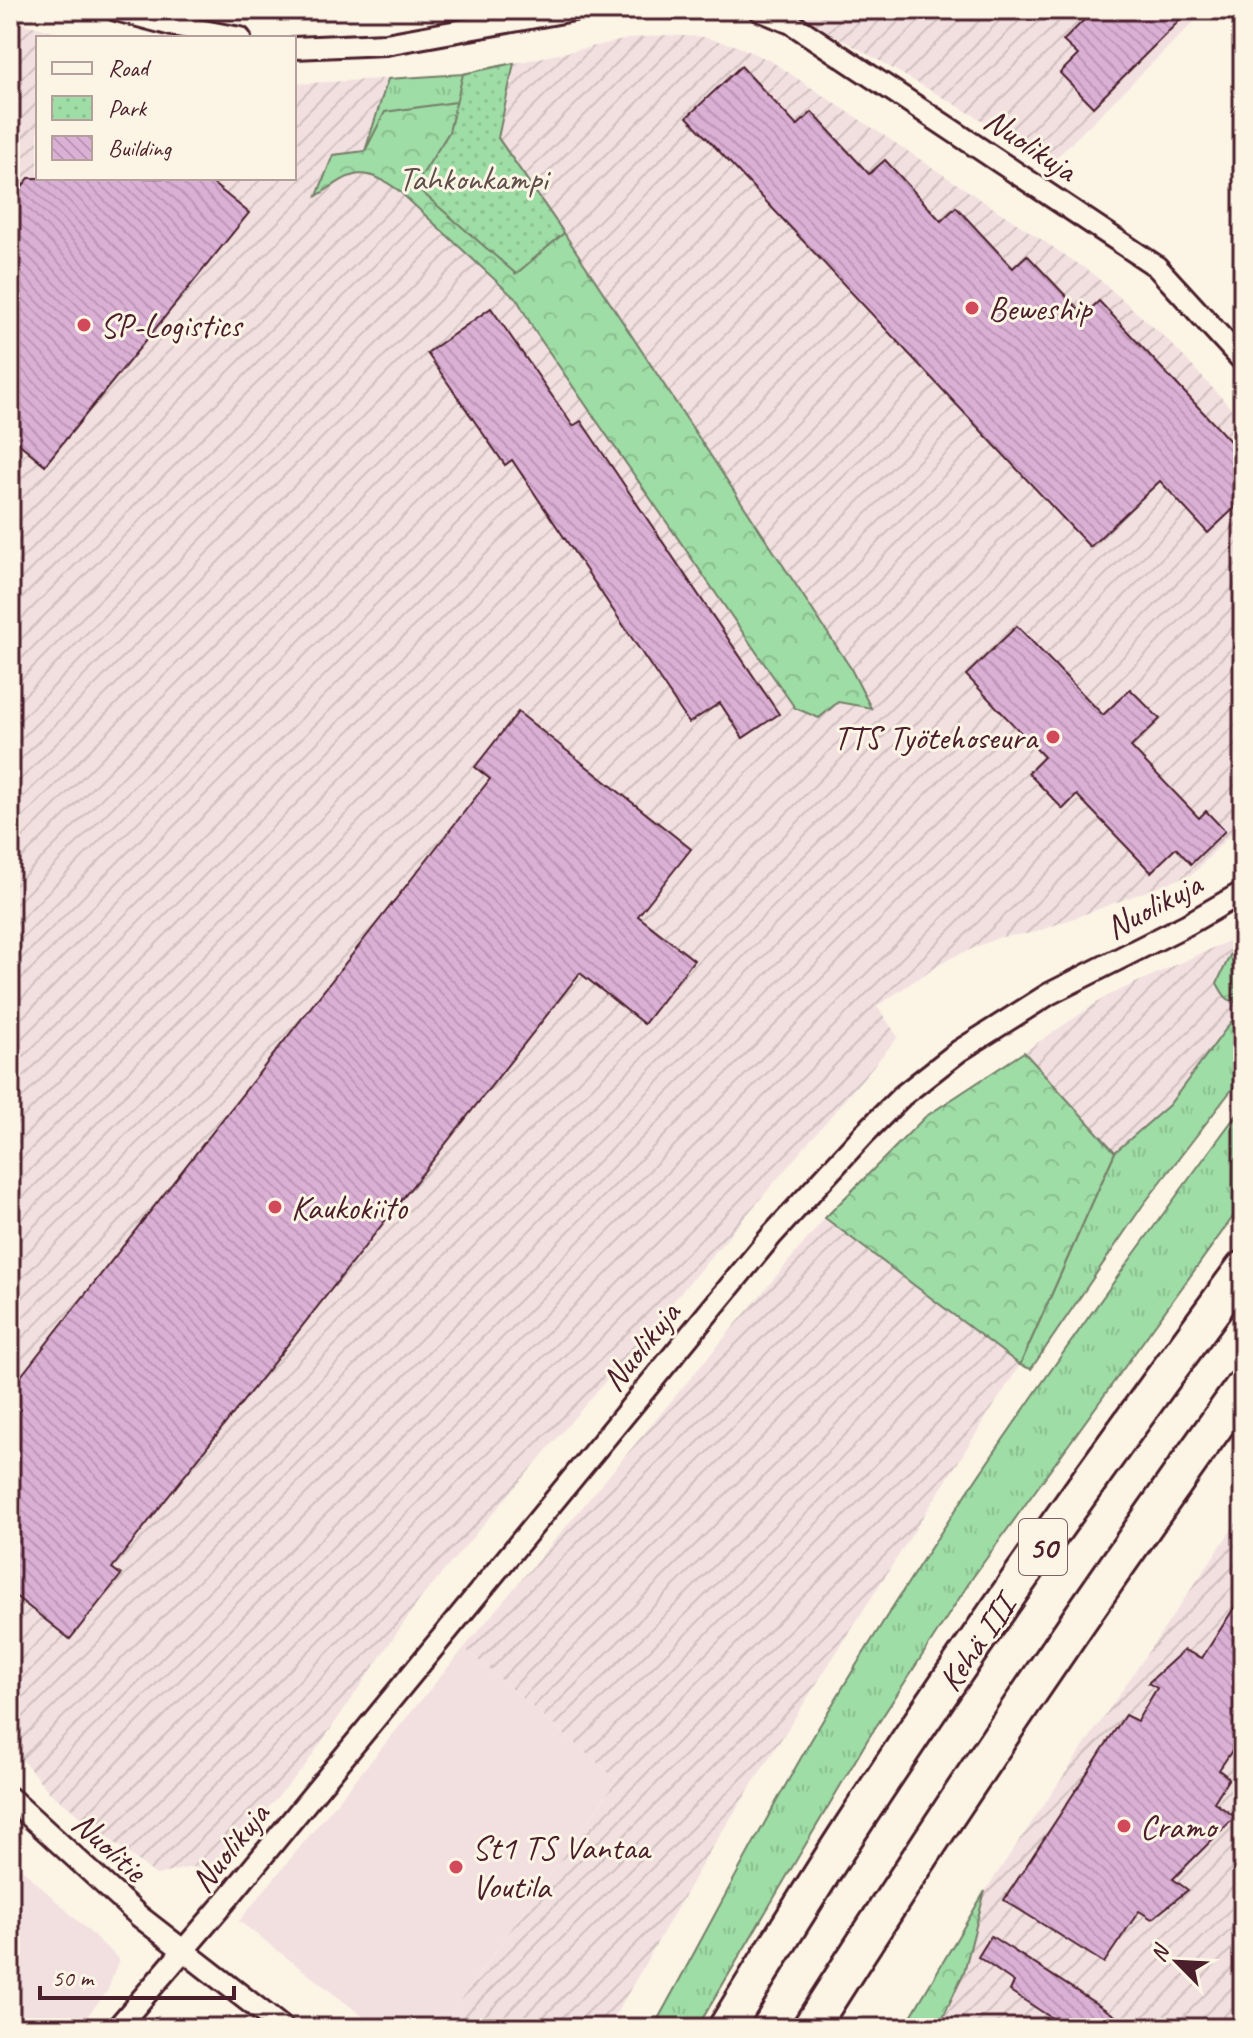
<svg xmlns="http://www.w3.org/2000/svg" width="1253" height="2038" font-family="Caveat,sans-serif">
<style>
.built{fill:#f2e0e0}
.industrial{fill:url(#industrial-furrows)}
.grass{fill:url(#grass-tufts);stroke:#747e68;stroke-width:2}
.forest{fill:url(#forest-crowns);stroke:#747e68;stroke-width:2}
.park{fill:url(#park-dots);stroke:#747e68;stroke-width:2}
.building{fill:url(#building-back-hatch);stroke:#4a1f2b;stroke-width:2}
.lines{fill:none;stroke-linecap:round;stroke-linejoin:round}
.minor-casing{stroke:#4a1f2b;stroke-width:26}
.trunk-casing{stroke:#4a1f2b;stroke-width:40}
.minor{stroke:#fcf5e5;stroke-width:20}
.trunk{stroke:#fcf5e5;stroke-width:34}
.poi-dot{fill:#d1495b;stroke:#fcf5e5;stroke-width:3}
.labels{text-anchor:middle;stroke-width:6;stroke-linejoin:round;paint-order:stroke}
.shield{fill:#fcf5e5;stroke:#7f5f63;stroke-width:2}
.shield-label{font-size:32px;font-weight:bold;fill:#4a1f2b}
.street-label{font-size:34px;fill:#4a1f2b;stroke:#fcf5e5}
.park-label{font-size:34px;fill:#5f4e4a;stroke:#fcf5e5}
.poi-label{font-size:34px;fill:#4a1f2b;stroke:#fcf5e5;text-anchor:start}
</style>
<defs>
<pattern id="industrial-furrows" width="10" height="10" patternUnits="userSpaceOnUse" patternTransform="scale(2)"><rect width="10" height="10" fill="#f2e0e0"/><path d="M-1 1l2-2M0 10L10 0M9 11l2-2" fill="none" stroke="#d1c0c0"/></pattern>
<pattern id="grass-tufts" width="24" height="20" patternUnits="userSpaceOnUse" patternTransform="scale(2)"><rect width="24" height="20" fill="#9edda6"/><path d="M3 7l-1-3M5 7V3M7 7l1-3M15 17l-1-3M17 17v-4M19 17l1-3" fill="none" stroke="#8abd8f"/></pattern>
<pattern id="forest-crowns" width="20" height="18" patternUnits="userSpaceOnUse" patternTransform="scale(2)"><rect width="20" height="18" fill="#9edda6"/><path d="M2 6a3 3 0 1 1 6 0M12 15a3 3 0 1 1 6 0" fill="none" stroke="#8abd8f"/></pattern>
<pattern id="park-dots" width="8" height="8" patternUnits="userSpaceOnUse" patternTransform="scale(2)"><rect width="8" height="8" fill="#9edda6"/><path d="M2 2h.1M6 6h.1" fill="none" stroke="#8abd8f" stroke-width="1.8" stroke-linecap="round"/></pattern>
<pattern id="building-back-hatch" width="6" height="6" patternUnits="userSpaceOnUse" patternTransform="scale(2)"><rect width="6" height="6" fill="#dbb0d5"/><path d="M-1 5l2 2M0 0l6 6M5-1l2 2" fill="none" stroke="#bd97b7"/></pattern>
</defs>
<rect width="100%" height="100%" fill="#fcf5e5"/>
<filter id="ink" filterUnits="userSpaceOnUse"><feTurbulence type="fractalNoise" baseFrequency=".0125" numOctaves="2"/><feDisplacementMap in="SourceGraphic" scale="16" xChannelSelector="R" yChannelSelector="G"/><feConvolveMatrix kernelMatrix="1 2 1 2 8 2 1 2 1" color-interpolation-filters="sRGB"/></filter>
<g filter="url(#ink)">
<g class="built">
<path d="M464,1648L617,1780L441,2028H378L239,1921Z"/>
<path d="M10,1858L119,1959L107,1992L83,2021L74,2028H10Z"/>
</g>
<g class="industrial">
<path d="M791,10H1206L1053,161Z"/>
<path d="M10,20L78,38H38V178H294V84L463,74L633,38L667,35L703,37L737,46L771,61L1092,273L1169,341L1243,421V821L1193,874L1033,933L1000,937L946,960L877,1006L898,1037L421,1598L305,1766L209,1875L192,1867L156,1875L49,1792L10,1745Z"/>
<path d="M1239,936L1231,956L1232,1003H1243V1006L1169,1105L1115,1152L1024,1052L1107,996Z"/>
<path d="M825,1218L1020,1365L711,1849L608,2028H441L617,1780L464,1648Z"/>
<path d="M1243,1513V2028H938L964,1972L985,1891Z"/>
</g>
<g class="grass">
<path d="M514,63L476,94L456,102L365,151L388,79L463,74Z"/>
<path d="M1243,1006V1075L1143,1205L1031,1369L1020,1365L1115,1152L1169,1105Z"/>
<path d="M1243,1106V1203L973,1577L868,1739L697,2028H653C711,1924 765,1817 826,1715C952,1504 1096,1303 1243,1106Z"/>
</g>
<g class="forest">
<path d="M476,94L498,138L564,233L850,667L871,708L838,702L819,718L795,708L534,330L518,301L398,190C362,163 350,174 317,196L333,155L365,151L385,112L456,102Z"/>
<path d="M1243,933V1003C1227,1003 1224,996 1217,983L1239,936Z"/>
<path d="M1024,1052L1115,1152L1020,1365L825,1218L925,1117Z"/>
<path d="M985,1891L964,1972L938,2028H904Z"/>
</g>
<path class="park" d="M514,63L498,138L564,233L516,274L415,186L449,132L463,74Z"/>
<g class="building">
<path d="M1094,10H1190L1093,107L1060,73L1078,55L1063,41Z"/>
<path d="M741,66L797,126L812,112L869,174L885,160L941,221L956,207L1013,268L1027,255L1084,315L1099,301L1243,455V500L1208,533L1160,481L1090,547L687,117Z"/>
<path d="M29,178H206L249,213L45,465L10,436V201Z"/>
<path d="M491,308L573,426L581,421L779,714L743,738L720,703L689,723L512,460L505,465L427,353Z"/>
<path d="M1017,626L1103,715L1130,689L1160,719L1131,747L1199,818L1206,811L1225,831L1191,864L1176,848L1151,872L1077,795L1063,809L1028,773L1044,757L966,675Z"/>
<path d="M518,712L691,849L638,916L694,960L644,1024L580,973L112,1568L121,1575L70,1639L10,1592V1390L490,779L475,767Z"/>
<path d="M1243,1594V1745L1237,1743L1219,1770L1229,1778L1214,1802L1235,1817L1173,1879L1188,1890L1152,1919L1139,1911L1104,1963L1004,1900L1125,1715L1137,1721L1157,1688L1148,1683L1184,1650L1202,1658Z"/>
<path d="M991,1936L1134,2028H1067L1010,1991L1014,1982L978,1957Z"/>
</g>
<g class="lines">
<defs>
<g id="minor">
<path d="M116,10L172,25L240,38"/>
<path d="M759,10L791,23L1156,266L1243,361"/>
<path d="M294,48L386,44L574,10"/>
<path d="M10,1798L139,1916L283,2028"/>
<path d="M117,2028L224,1903L772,1235L865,1133L902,1096L959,1051L1049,994L1188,924L1243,892"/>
</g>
<g id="trunk">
<path d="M726,2028C767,1961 808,1894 851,1828C975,1637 1108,1452 1243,1269"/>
<path d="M810,2028C948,1810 1092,1597 1243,1387"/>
</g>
</defs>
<use href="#minor" class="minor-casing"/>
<use href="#trunk" class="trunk-casing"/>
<use href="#minor" class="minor"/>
<use href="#trunk" class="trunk"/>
</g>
</g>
<g class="poi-dot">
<circle cx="972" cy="308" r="8"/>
<circle cx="84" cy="325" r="8"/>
<circle cx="1053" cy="737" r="8"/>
<circle cx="275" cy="1207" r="8"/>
<circle cx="1124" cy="1826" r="8"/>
<circle cx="456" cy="1867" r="8"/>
</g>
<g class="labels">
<rect class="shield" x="1019" y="1519" width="48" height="56" rx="6"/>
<g class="shield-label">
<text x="1043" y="1558">50</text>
</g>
<g class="street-label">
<text transform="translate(1031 144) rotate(34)" y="12">Nuolikuja</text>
<text transform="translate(1153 905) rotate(-28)" y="12">Nuolikuja</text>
<text transform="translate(640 1346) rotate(-51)" y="12">Nuolikuja</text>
<text transform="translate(976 1643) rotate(-55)" y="12">Kehä III</text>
<text transform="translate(110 1846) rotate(42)" y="12">Nuolitie</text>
<text transform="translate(229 1847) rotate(-51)" y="12">Nuolikuja</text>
</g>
<g class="park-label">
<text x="473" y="190">Tahkonkampi</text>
</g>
<g class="poi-label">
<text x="988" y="320">Beweship</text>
<text x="100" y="337">SP-Logistics</text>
<text x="1037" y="749" text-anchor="end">TTS Työtehoseura</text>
<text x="291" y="1219">Kaukokiito</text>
<text x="1140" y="1838">Cramo</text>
<text x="472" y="1859">St1 TS Vantaa<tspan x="472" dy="39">Voutila</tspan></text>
</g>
</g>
<rect width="1253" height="2038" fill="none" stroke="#fcf5e5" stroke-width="40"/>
<rect x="20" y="20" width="1213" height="1998" fill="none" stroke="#4a1f2b" stroke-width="3" filter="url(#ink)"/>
<rect x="36" y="36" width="260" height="144" fill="#fcf5e5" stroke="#b59f9b" stroke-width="2"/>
<rect x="52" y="62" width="40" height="12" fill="#fcf5e5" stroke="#b59f9b" stroke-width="2"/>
<text x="108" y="76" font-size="24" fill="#4a1f2b">Road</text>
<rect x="52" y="96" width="40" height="24" fill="url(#park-dots)" stroke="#b59f9b" stroke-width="2"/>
<text x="108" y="116" font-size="24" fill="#4a1f2b">Park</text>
<rect x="52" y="136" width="40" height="24" fill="url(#building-back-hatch)" stroke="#b59f9b" stroke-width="2"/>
<text x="108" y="156" font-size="24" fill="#4a1f2b">Building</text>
<g transform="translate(1177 1962) rotate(294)" stroke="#fcf5e5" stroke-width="6" paint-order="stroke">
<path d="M0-6L14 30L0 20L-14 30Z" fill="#4a1f2b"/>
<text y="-12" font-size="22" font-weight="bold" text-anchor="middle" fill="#4a1f2b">N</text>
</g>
<path d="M40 1986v12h194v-12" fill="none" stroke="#4a1f2b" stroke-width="4"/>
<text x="52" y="1986" font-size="24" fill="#4a1f2b" stroke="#fcf5e5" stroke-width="6" paint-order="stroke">50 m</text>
</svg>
